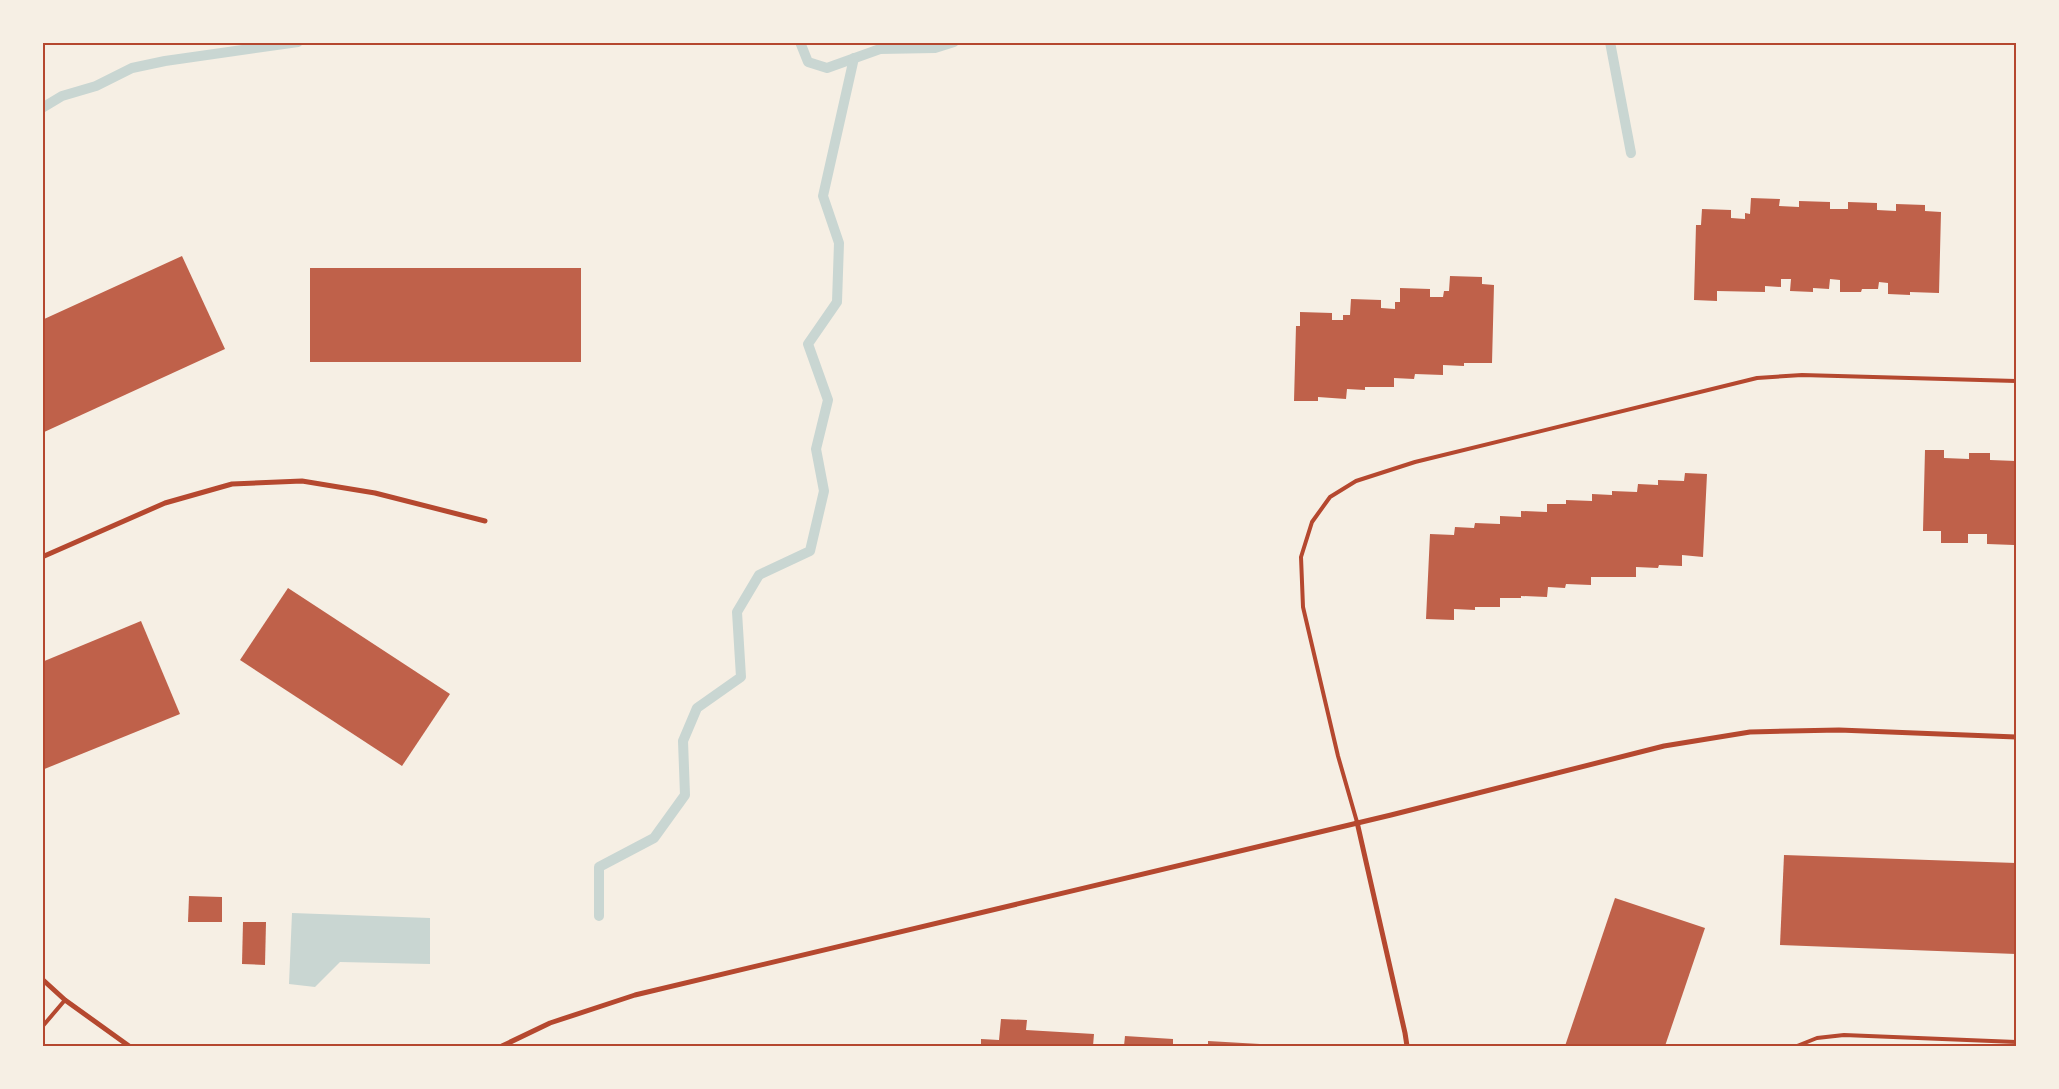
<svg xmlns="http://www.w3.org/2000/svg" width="2059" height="1089" font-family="'Public Sans',sans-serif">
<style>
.water{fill:#c9d6d2}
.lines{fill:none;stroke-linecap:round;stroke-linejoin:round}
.stream{stroke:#c9d6d2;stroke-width:10}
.building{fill:#bf614a}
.service{stroke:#b5482f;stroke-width:4}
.minor{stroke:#b5482f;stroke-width:5}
.neatline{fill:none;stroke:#b5482f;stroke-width:2}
</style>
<rect width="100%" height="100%" fill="#f6efe4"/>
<path class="water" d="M292,913L430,918V964L340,962L315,987L289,984Z"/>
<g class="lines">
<g class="stream">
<path d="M800,42L808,62L827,68L880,49L935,48L954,42"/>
<path d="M1610,42L1631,153"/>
<path d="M42,108L62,96L96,86L132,68L165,61L298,42"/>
<path d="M599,916V867L654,838L685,795L683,741L697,708L741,677L737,612L759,575L810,551L824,491L816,449L828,400L808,344L837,302L839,243L823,196L854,58"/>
</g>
</g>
<g class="building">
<path d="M1751,198L1780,199L1779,206L1799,207V201L1830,202V209H1848V202L1877,203V210L1896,211V204L1925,205V211L1941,212L1939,293L1910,292V295L1888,294V283L1879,282L1878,289H1862L1861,292H1840V280L1830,279L1829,289L1813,288V292L1790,291L1791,279H1781V287L1765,286V292L1717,291V301L1694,300L1696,225H1701L1702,209L1731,210V218L1745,219V213L1750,214Z"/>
<path d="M182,256L225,349L42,433V320Z"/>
<rect x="310" y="268" width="271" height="94"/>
<path d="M1450,276L1482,277V284L1494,285L1492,363H1464V366L1443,365V375L1415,374L1414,379L1394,378V387H1365V390L1347,389L1346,399L1318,397V401H1294L1296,326H1300V312L1332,313V320H1343V315H1350L1351,299L1381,300V308L1395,309V302H1400V288L1430,289V297H1443L1444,291H1449Z"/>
<path d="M1925,450H1944V458L1969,459V453H1990V460L2016,461V536L2014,535V545L1987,544V534H1968V543H1941V531H1923Z"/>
<path d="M1685,473L1707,474L1703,557L1682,555V566L1659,565L1658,568L1636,567V577H1591V585L1566,584L1565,588L1548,587L1547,597L1521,596V598H1500V607H1475V610L1454,609V620L1426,619L1430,534L1454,535L1455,527L1474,528L1475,523L1500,524V516L1521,517V511L1547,512V504H1566V500L1592,501V494L1612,495V491L1637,492L1638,484L1658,485V480L1684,481Z"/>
<path d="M288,588L450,694L402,766L240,660Z"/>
<path d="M141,621L180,714L42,770V662Z"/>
<path d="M1784,855L2016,863V954L1780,945Z"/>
<path d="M189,896L222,897V922H188Z"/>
<path d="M1615,898L1705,928L1665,1046H1565Z"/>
<path d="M243,922H266L265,965L242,964Z"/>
<path d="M1001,1019L1027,1020L1026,1030L1094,1034L1093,1046H981V1039L999,1040Z"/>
<path d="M1125,1036L1173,1039V1046H1124Z"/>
<path d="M1208,1041L1260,1044V1046H1208Z"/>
</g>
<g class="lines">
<g class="service">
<path d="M1357,822L1338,756L1303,607L1301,557L1312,522L1330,497L1356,481L1415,462L1757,378L1802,375L2016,381"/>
<path d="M42,1027L65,1000"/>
<path d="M1797,1046L1817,1038L1844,1035L2016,1042"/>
</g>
<g class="minor">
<path d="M42,557L165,503L232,484L302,481L375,493L485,521"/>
<path d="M1357,822L1405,1033L1407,1046"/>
<path d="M42,979L65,1000L129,1046"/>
<path d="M502,1046L550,1023L635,995L1391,815L1664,746L1750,732L1839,730L2016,737"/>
</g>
</g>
<rect width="2059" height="1089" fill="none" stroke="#f6efe4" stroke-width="88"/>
<rect x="44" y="44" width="1971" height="1001" class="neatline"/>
</svg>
